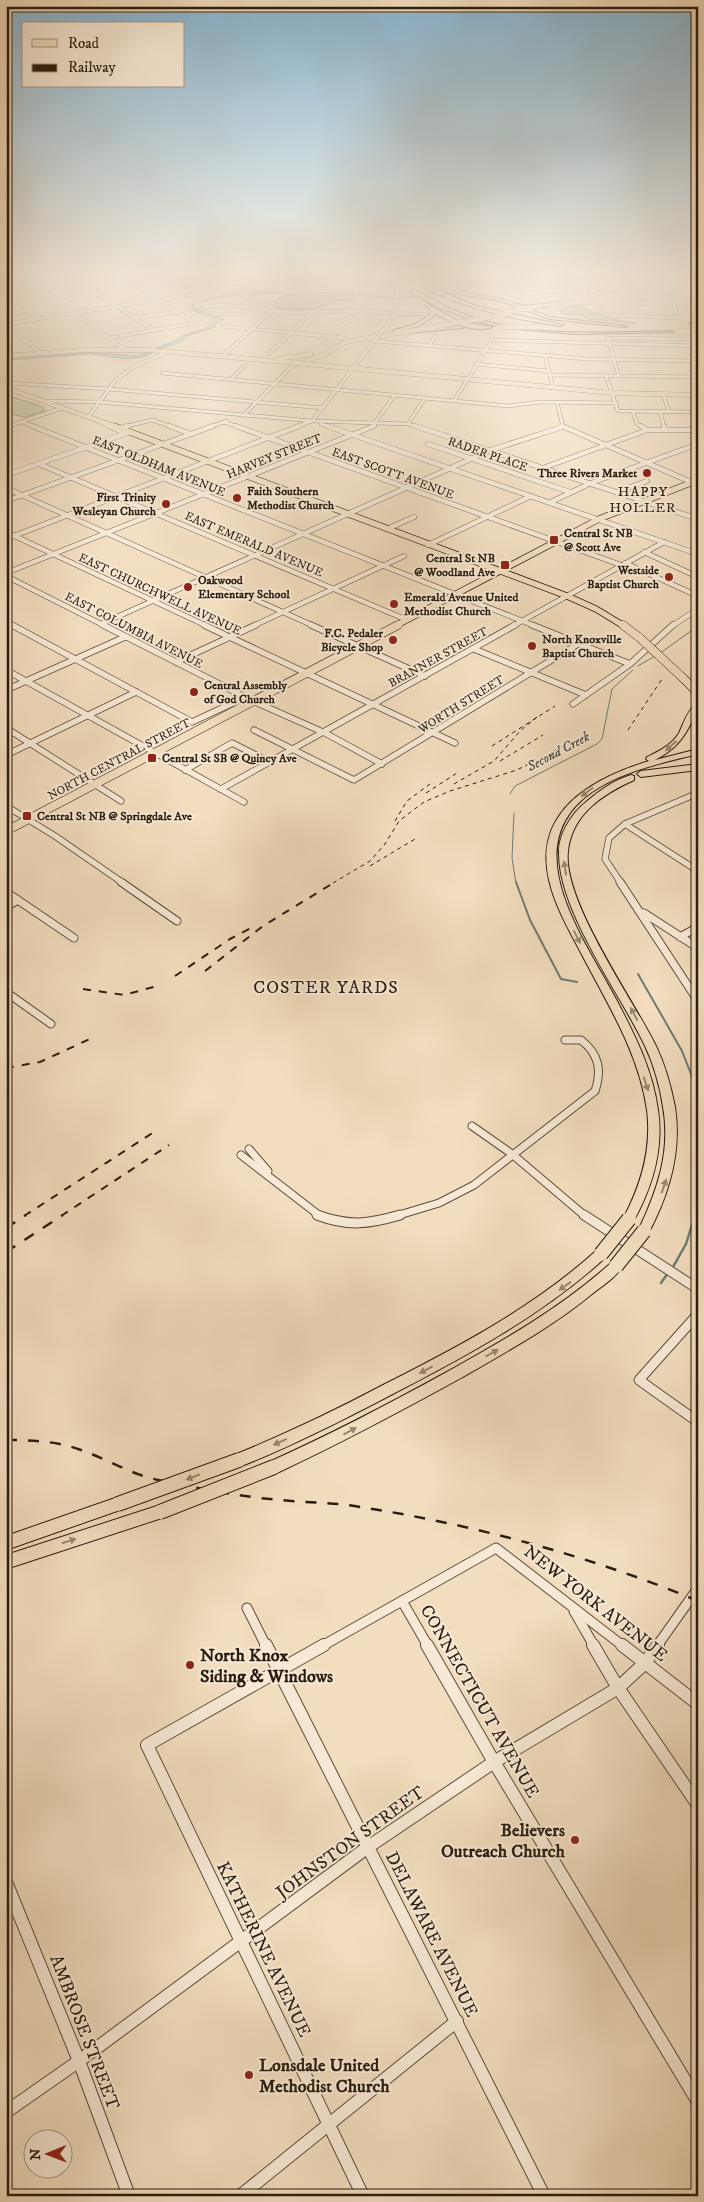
<svg xmlns="http://www.w3.org/2000/svg" width="704" height="2202" font-family="'IM FELL DW Pica',serif">
<style>
.green{fill:#b6c295;stroke:#707052}
.water{fill:#9bbbb5;stroke:#6e7c73}
.lines{fill:none;stroke-linecap:round;stroke-linejoin:round}
.stream-far2{stroke:#6e7c73;stroke-width:1}
.stream-far1{stroke:#6e7c73;stroke-width:2}
.stream{stroke:#6e7c73;stroke-width:2.5}
.minor-far5-casing{stroke:#5c4d3c;stroke-width:4}
.minor-far4-casing{stroke:#5c4d3c;stroke-width:5.5}
.minor-far3-casing{stroke:#5c4d3c;stroke-width:7}
.minor-far2-casing{stroke:#5c4d3c;stroke-width:9}
.minor-far1-casing{stroke:#5c4d3c;stroke-width:11}
.minor-casing{stroke:#5c4d3c;stroke-width:14}
.major-far2-casing{stroke:#2a1d10;stroke-width:5}
.major-far1-casing{stroke:#2a1d10;stroke-width:7}
.major-casing{stroke:#2a1d10;stroke-width:9}
.highway-casing{stroke:#2a1d10;stroke-width:2}
.minor-far5{stroke:#f7e9d5;stroke-width:3}
.minor-far4{stroke:#f7e9d5;stroke-width:4.5}
.minor-far3{stroke:#f7e9d5;stroke-width:5.5}
.minor-far2{stroke:#f7e9d5;stroke-width:7}
.minor-far1{stroke:#f7e9d5;stroke-width:9}
.minor{stroke:#f7e9d5;stroke-width:12}
.major-far2{stroke:#f2ddbe;stroke-width:4.5}
.major-far1{stroke:#f2ddbe;stroke-width:5.5}
.major{stroke:#f2ddbe;stroke-width:8}
.highway{fill:#f2ddbe;fill-rule:evenodd}
.rail-far2{stroke:#2a1d10;stroke-width:1;stroke-dasharray:4 4;stroke-linecap:butt}
.rail-far1{stroke:#2a1d10;stroke-width:2;stroke-dasharray:8 8;stroke-linecap:butt}
.rail{stroke:#2a1d10;stroke-width:2.5;stroke-dasharray:11 11;stroke-linecap:butt}
.minor-bridge-casing{stroke:#5c4d3c;stroke-width:4;stroke-linecap:butt}
.major-bridge-far1-casing{stroke:#2a1d10;stroke-width:5;stroke-linecap:butt}
.major-bridge-casing{stroke:#2a1d10;stroke-width:9;stroke-linecap:butt}
.highway-bridge-far1-casing{stroke:#2a1d10;stroke-width:5.5;stroke-linecap:butt}
.highway-bridge-casing{stroke:#2a1d10;stroke-width:16;stroke-linecap:butt}
.minor-bridge{stroke:#f7e9d5;stroke-width:3}
.major-bridge-far1{stroke:#f2ddbe;stroke-width:4.5}
.major-bridge{stroke:#f2ddbe;stroke-width:8}
.highway-bridge-far1{stroke:#f2ddbe;stroke-width:5}
.highway-bridge{stroke:#f2ddbe;stroke-width:14}
.oneway{fill:#988770}
.poi-dot{fill:#8f2418;stroke:#f7e9d5;stroke-width:2}
.labels{text-anchor:middle;stroke-width:4;stroke-linejoin:round;paint-order:stroke}
.far-street-label{font-size:12px;fill:#2a1d10;stroke:#f7e9d5}
.far-poi-label{font-size:12px;font-weight:bold;fill:#2a1d10;stroke:#f7e9d5;text-anchor:start}
.far-neighbourhood-label{font-size:14px;letter-spacing:1px;fill:#2a1d10;stroke:#f7e9d5}
.far-water-label{font-size:14px;font-style:italic;fill:#4c4c42;stroke:#f7e9d5}
.quarter-label{font-size:18px;letter-spacing:1px;fill:#2a1d10;stroke:#f7e9d5}
.near-street-label{font-size:18px;fill:#2a1d10;stroke:#f7e9d5}
.near-poi-label{font-size:18px;font-weight:bold;fill:#2a1d10;stroke:#f7e9d5;text-anchor:start}
</style>
<rect width="100%" height="100%" fill="#f2ddbe"/>
<filter id="stains"><feTurbulence type="fractalNoise" baseFrequency=".004" numOctaves="4"/><feColorMatrix values="0 0 0 0 .2 0 0 0 0 .09 0 0 0 0 .02 0 0 0 .5 -.17"/></filter>
<radialGradient id="worn" r=".72"><stop offset=".6" stop-color="#630" stop-opacity="0"/><stop offset="1" stop-color="#630" stop-opacity=".3"/></radialGradient>
<g class="green">
<path d="M555,273H623L598,282L559,277Z"/>
<path d="M339,292H353L352,301L334,300L312,310L276,307L273,301L289,294Z"/>
<path d="M583,304L584,309C601,316 616,321 635,323L588,319L582,315L563,314L560,310Z"/>
<path d="M6,395L41,406L44,408V411L25,417L6,413Z"/>
</g>
<path class="water" d="M483,273H488L470,290L463,293L400,299L340,294L336,296L333,302L320,308L298,310L276,308L272,301L287,295C269,290 213,297 195,304L193,308L224,319L216,323L215,327L187,336L182,341L142,357L126,359L89,354L6,360V358L85,352L136,356L177,340L183,335L206,329L214,318L188,309C194,295 279,286 291,295L276,301L277,305C294,311 325,313 333,294L338,293L389,298L462,291Z"/>
<g class="lines">
<g class="stream-far2">
<path d="M659,654L698,626"/>
<path d="M638,666L655,656"/>
<path d="M510,794L515,786L597,744L602,739L612,689L633,670"/>
<path d="M514,813L512,858L516,883"/>
</g>
<g class="stream-far1">
<path d="M516,882L530,920L561,979L577,982"/>
<path d="M638,974L682,1051L698,1092"/>
<path d="M695,1216L698,1206"/>
</g>
<g class="stream">
<path d="M673,1267L686,1244L695,1215"/>
<path d="M661,1283L668,1273"/>
</g>
<defs>
<g id="minor-far5">
<path d="M20,273L125,350"/>
<path d="M117,273L194,323"/>
<path d="M164,273L199,294"/>
<path d="M212,273L262,308C290,316 318,311 346,311C372,311 397,314 423,314"/>
<path d="M430,273L432,284"/>
<path d="M29,280L73,273"/>
<path d="M598,283L626,273"/>
<path d="M141,289L236,274"/>
<path d="M6,290L37,286"/>
<path d="M44,290L158,273"/>
<path d="M98,294L155,331"/>
<path d="M669,295L698,359"/>
<path d="M59,301L100,295"/>
<path d="M17,306L33,320"/>
<path d="M202,308L220,305L262,308"/>
<path d="M351,311L354,300"/>
<path d="M75,313L260,284H481L591,295L594,296L599,311L606,315L679,318"/>
<path d="M212,314H242L250,308"/>
<path d="M135,318L177,312"/>
<path d="M6,324L74,313"/>
<path d="M6,325L41,353"/>
<path d="M222,326L344,338"/>
<path d="M382,331L396,314L397,284"/>
<path d="M686,333H698"/>
<path d="M110,338L194,323"/>
<path d="M607,338L689,339"/>
<path d="M608,340L619,376"/>
<path d="M375,341L587,359L698,361"/>
<path d="M327,343L355,312"/>
<path d="M429,345L436,335"/>
<path d="M269,354L311,313"/>
<path d="M545,355L553,388"/>
<path d="M223,356L271,311"/>
<path d="M476,364L548,371"/>
<path d="M162,373L508,406L540,402L617,403"/>
<path d="M550,375L698,377"/>
<path d="M606,376L618,411L698,412"/>
<path d="M231,379L245,365"/>
<path d="M6,383L109,389L323,408"/>
<path d="M663,394L669,412"/>
<path d="M42,401L100,402L312,421L408,424L418,427"/>
<path d="M454,401L492,340L698,346"/>
<path d="M557,402L563,427"/>
<path d="M633,412L637,424L643,427"/>
<path d="M660,412L664,427"/>
<path d="M243,416L289,369"/>
<path d="M88,417L115,381L133,367L170,351"/>
<path d="M97,421L112,427"/>
<path d="M22,422L36,427"/>
<path d="M224,422L239,427"/>
<path d="M321,424L331,427"/>
<path d="M408,424L425,398"/>
<path d="M6,427L62,408"/>
<path d="M123,427L152,420L173,427"/>
<path d="M209,427L227,421"/>
<path d="M295,427L312,421L377,338"/>
<path d="M372,427L395,395"/>
</g>
<g id="minor-far4">
<path d="M32,426L535,626"/>
<path d="M109,426L120,431"/>
<path d="M169,426L191,434"/>
<path d="M236,426L621,565"/>
<path d="M327,426L698,554"/>
<path d="M415,426L698,519"/>
<path d="M562,426L698,485"/>
<path d="M641,426L647,430"/>
<path d="M664,426L665,430"/>
<path d="M6,427L8,426"/>
<path d="M121,428L128,426"/>
<path d="M428,444L570,492"/>
<path d="M39,464L407,620"/>
<path d="M543,468L647,430H698"/>
<path d="M6,475L130,432"/>
<path d="M6,488L314,626"/>
<path d="M617,492L647,481"/>
<path d="M6,501L213,426"/>
<path d="M551,502L591,483L698,444"/>
<path d="M387,529L414,517"/>
<path d="M6,532L207,626"/>
<path d="M6,539L299,426"/>
<path d="M428,545L531,496"/>
<path d="M644,552L698,577"/>
<path d="M625,563L698,596"/>
<path d="M6,573L374,426"/>
<path d="M6,576L105,626"/>
<path d="M6,622L14,626"/>
<path d="M101,624L491,450L562,427"/>
<path d="M253,626L404,556"/>
<path d="M513,626L664,542"/>
<path d="M672,626L698,609"/>
</g>
<g id="minor-far3">
<path d="M12,625L192,722L246,697"/>
<path d="M103,625L253,701L325,733L382,764"/>
<path d="M204,625L455,743"/>
<path d="M311,625L425,676"/>
<path d="M532,625L630,664"/>
<path d="M474,649L586,695"/>
<path d="M176,662L256,625"/>
<path d="M6,670L244,802"/>
<path d="M6,690L125,637"/>
<path d="M573,704L630,664L673,625"/>
<path d="M6,728L121,801"/>
<path d="M254,730L354,780L578,644"/>
<path d="M6,755L136,692"/>
<path d="M185,770L232,743L272,763"/>
<path d="M221,789L515,625"/>
<path d="M6,806L55,836L123,883"/>
<path d="M625,824L698,871"/>
<path d="M621,883L605,859L609,838L625,824L698,793"/>
</g>
<g id="minor-far2">
<path d="M121,882L177,921"/>
<path d="M620,882L698,1001"/>
<path d="M6,892L74,938"/>
<path d="M6,907L18,900"/>
<path d="M644,913L698,948"/>
<path d="M680,937L698,927"/>
<path d="M6,992L51,1024"/>
<path d="M472,1126L512,1154L585,1216"/>
<path d="M249,1149L268,1171"/>
<path d="M241,1155L320,1216"/>
<path d="M396,1216L439,1203L474,1185L595,1091C602,1070 599,1054 581,1040H565"/>
</g>
<g id="minor-far1">
<path d="M317,1215C349,1227 369,1224 400,1215"/>
<path d="M584,1215L698,1289"/>
<path d="M698,1314L639,1380L698,1422"/>
<path d="M402,1601L428,1646"/>
<path d="M247,1608L266,1646"/>
<path d="M574,1611L594,1646"/>
<path d="M322,1646L496,1548L623,1646"/>
<path d="M657,1646L698,1588"/>
</g>
<g id="minor">
<path d="M266,1645L544,2196"/>
<path d="M324,1645L147,1745L363,2196"/>
<path d="M427,1645L494,1762L698,2102"/>
<path d="M593,1645L618,1688L698,1805"/>
<path d="M622,1645L698,1704"/>
<path d="M6,1882L79,2061L129,2196"/>
<path d="M6,2112L79,2061L368,1847L494,1762L618,1688L645,1663L658,1645"/>
<path d="M240,2196L457,2021"/>
</g>
<g id="major-far2">
<path d="M549,305L582,302L698,304"/>
<path d="M504,312L535,307"/>
<path d="M6,356L83,350H149L286,362"/>
<path d="M278,359L311,354"/>
<path d="M304,362L323,355L345,342L468,321"/>
<path d="M307,364L612,393L698,395"/>
<path d="M6,388L117,427"/>
</g>
<g id="major-far1">
<path d="M114,426L567,596L596,609L624,626"/>
<path d="M395,626L599,519L698,480"/>
</g>
<g id="major">
<path d="M623,625L640,638"/>
<path d="M683,678L698,693"/>
<path d="M6,831L398,625"/>
</g>
<g id="highway">
<path d="M397,273H402L412,281L408,282Z"/>
<path d="M411,273H416L427,281L423,282Z"/>
<path d="M424,285L476,306L563,325L561,326C513,319 467,310 424,287Z"/>
<path d="M443,289L502,299L523,306L560,302L562,304L529,309L550,317L627,326L625,327L549,319L501,301L441,291Z"/>
<path d="M411,290H415C434,301 453,311 474,318C538,338 611,332 677,331L679,332L575,334L506,328L472,320L440,308L411,292Z"/>
<path d="M427,304L458,321L492,327C476,334 449,322 434,313V316L419,326L394,332V330L415,324L430,314V309L425,305Z"/>
<path d="M698,322V324H689V323Z"/>
<path d="M461,326L463,328L406,333L404,332Z"/>
<path d="M695,705H698C698,711 695,714 693,719C684,739 674,750 655,760L698,749V754C662,763 623,771 592,792C513,847 586,941 617,1001C635,1035 653,1071 658,1110C664,1150 652,1188 633,1222L629,1224L625,1222L623,1219C641,1185 652,1149 647,1110C639,1053 607,1003 581,953C569,930 555,906 549,880C533,811 593,778 649,761L646,759L647,757C659,751 672,745 679,733C684,723 686,713 695,705Z"/>
<path d="M698,764V770L641,777L637,774L641,771Z"/>
<path d="M631,775L634,776V780C603,794 572,814 568,851C562,900 633,999 656,1046C665,1065 671,1086 675,1107C682,1152 669,1195 648,1234L644,1236L640,1234L638,1231C657,1191 671,1152 663,1107C660,1087 654,1065 645,1046C620,993 559,912 559,854C558,835 571,814 586,802C599,791 614,780 631,775Z"/>
<path d="M601,1249L605,1250L607,1254L605,1258C541,1316 465,1357 387,1397C339,1422 290,1447 239,1467L234,1465L232,1460L234,1455C286,1434 336,1410 385,1384C460,1346 534,1307 597,1250Z"/>
<path d="M616,1261L620,1262L622,1266C617,1277 602,1286 592,1294C552,1327 506,1352 461,1378C401,1411 341,1443 279,1472L274,1474L269,1472L267,1467L269,1462C329,1435 387,1405 445,1373C504,1340 561,1308 612,1262Z"/>
<path d="M118,1497L123,1499L125,1504L123,1509L6,1550V1536Z"/>
<path d="M160,1505L165,1507L167,1512L165,1517L6,1569V1555Z"/>
</g>
</defs>
<use href="#minor-far5" class="minor-far5-casing"/>
<use href="#minor-far4" class="minor-far4-casing"/>
<use href="#minor-far3" class="minor-far3-casing"/>
<use href="#minor-far2" class="minor-far2-casing"/>
<use href="#minor-far1" class="minor-far1-casing"/>
<use href="#minor" class="minor-casing"/>
<use href="#major-far2" class="major-far2-casing"/>
<use href="#major-far1" class="major-far1-casing"/>
<use href="#major" class="major-casing"/>
<use href="#highway" class="highway-casing"/>
<use href="#minor-far5" class="minor-far5"/>
<use href="#minor-far4" class="minor-far4"/>
<use href="#minor-far3" class="minor-far3"/>
<use href="#minor-far2" class="minor-far2"/>
<use href="#minor-far1" class="minor-far1"/>
<use href="#minor" class="minor"/>
<use href="#major-far2" class="major-far2"/>
<use href="#major-far1" class="major-far1"/>
<use href="#major" class="major"/>
<use href="#highway" class="highway"/>
<g class="rail-far2">
<path d="M452,273C534,282 615,298 698,294"/>
<path d="M628,730L662,679"/>
<path d="M492,746L555,706"/>
<path d="M500,761L543,735"/>
<path d="M454,784L494,761L520,731L537,717"/>
<path d="M426,793L457,773"/>
<path d="M395,821L407,801L430,784"/>
<path d="M370,866L415,839"/>
<path d="M333,883L370,861L385,844L399,821L424,802L450,791L517,770L575,740"/>
</g>
<g class="rail-far1">
<path d="M205,971L263,926L335,882"/>
<path d="M175,976L230,939L255,926"/>
<path d="M83,989L124,995L157,986"/>
<path d="M6,1068L40,1062L92,1038"/>
<path d="M24,1216L154,1132"/>
<path d="M61,1216L169,1145"/>
</g>
<g class="rail">
<path d="M6,1228L26,1215"/>
<path d="M6,1252L63,1215"/>
<path d="M6,1440C31,1440 57,1441 81,1450C107,1459 130,1474 158,1480C198,1488 240,1497 281,1500C308,1503 333,1502 360,1507C472,1524 593,1557 698,1601"/>
</g>
<defs>
<g id="minor-bridge">
<path d="M377,338L382,331"/>
<path d="M289,369L294,363"/>
</g>
<g id="major-bridge-far1">
<path d="M468,321L509,314"/>
<path d="M286,362L307,364"/>
</g>
<path id="major-bridge" d="M640,638L683,678"/>
<g id="highway-bridge-far1">
<path d="M419,281L426,286"/>
<path d="M402,282L408,286"/>
<path d="M499,327H537"/>
<path d="M677,332L696,330"/>
</g>
<g id="highway-bridge">
<path d="M601,1254L629,1219"/>
<path d="M616,1266L644,1231"/>
<path d="M118,1504L239,1460"/>
<path d="M160,1512L274,1467"/>
</g>
</defs>
<use href="#minor-bridge" class="minor-bridge-casing"/>
<use href="#major-bridge-far1" class="major-bridge-far1-casing"/>
<use href="#major-bridge" class="major-bridge-casing"/>
<use href="#highway-bridge-far1" class="highway-bridge-far1-casing"/>
<use href="#highway-bridge" class="highway-bridge-casing"/>
<use href="#minor-bridge" class="minor-bridge"/>
<use href="#major-bridge-far1" class="major-bridge-far1"/>
<use href="#major-bridge" class="major-bridge"/>
<use href="#highway-bridge-far1" class="highway-bridge-far1"/>
<use href="#highway-bridge" class="highway-bridge"/>
</g>
<defs><path id="oneway-solid" d="M-6-.8H1V-3.2L6.5 0L1 3.2V.8H-6Z" transform="scale(1.25)"/></defs>
<g class="oneway">
<use href="#oneway-solid" transform="translate(671 746) rotate(138)"/>
<use href="#oneway-solid" transform="translate(587 792) rotate(143)"/>
<use href="#oneway-solid" transform="translate(565 868) rotate(-99)"/>
<use href="#oneway-solid" transform="translate(577 937) rotate(63)"/>
<use href="#oneway-solid" transform="translate(634 1014) rotate(-118)"/>
<use href="#oneway-solid" transform="translate(646 1084) rotate(72)"/>
<use href="#oneway-solid" transform="translate(664 1186) rotate(-71)"/>
<use href="#oneway-solid" transform="translate(565 1286) rotate(145)"/>
<use href="#oneway-solid" transform="translate(492 1353) rotate(-29)"/>
<use href="#oneway-solid" transform="translate(426 1370) rotate(152)"/>
<use href="#oneway-solid" transform="translate(350 1431) rotate(-28)"/>
<use href="#oneway-solid" transform="translate(280 1442) rotate(156)"/>
<use href="#oneway-solid" transform="translate(193 1477) rotate(159)"/>
<use href="#oneway-solid" transform="translate(69 1541) rotate(-18)"/>
</g>
<linearGradient id="sky" x2="0" y2="1"><stop stop-color="#89b7d4"/><stop offset="0.47" stop-color="#f9f0e2"/><stop offset="1" stop-color="#f9f0e2" stop-opacity="0"/></linearGradient>
<rect width="704" height="581" fill="url(#sky)"/>
<g class="poi-dot">
<circle cx="647" cy="473" r="5"/>
<circle cx="237" cy="498" r="5"/>
<circle cx="166" cy="504" r="5"/>
<rect x="549" y="535" width="10" height="10" rx="2.5"/>
<rect x="500" y="560" width="10" height="10" rx="2.5"/>
<circle cx="669" cy="577" r="5"/>
<circle cx="188" cy="587" r="5"/>
<circle cx="394" cy="604" r="5"/>
<circle cx="393" cy="640" r="5"/>
<circle cx="532" cy="646" r="5"/>
<circle cx="194" cy="692" r="5"/>
<rect x="147" y="753" width="10" height="10" rx="2.5"/>
<rect x="22" y="811" width="10" height="10" rx="2.5"/>
<circle cx="190" cy="1665" r="5"/>
<circle cx="575" cy="1840" r="5"/>
<circle cx="249" cy="2075" r="5"/>
</g>
<g class="labels">
<g class="far-street-label">
<text transform="translate(488 454) rotate(19)" y="4">RADER PLACE</text>
<text transform="translate(274 456) rotate(-22)" y="4">HARVEY STREET</text>
<text transform="translate(159 466) rotate(22)" y="4">EAST OLDHAM AVENUE</text>
<text transform="translate(393 473) rotate(20)" y="4">EAST SCOTT AVENUE</text>
<text transform="translate(254 544) rotate(23)" y="4">EAST EMERALD AVENUE</text>
<text transform="translate(160 594) rotate(25)" y="4">EAST CHURCHWELL AVENUE</text>
<text transform="translate(134 630) rotate(27)" y="4">EAST COLUMBIA AVENUE</text>
<text transform="translate(438 657) rotate(-29)" y="4">BRANNER STREET</text>
<text transform="translate(461 704) rotate(-32)" y="4">WORTH STREET</text>
<text transform="translate(119 759) rotate(-28)" y="4">NORTH CENTRAL STREET</text>
</g>
<g class="far-poi-label">
<text x="637" y="477" text-anchor="end">Three Rivers Market</text>
<text x="247" y="495">Faith Southern<tspan x="247" dy="14">Methodist Church</tspan></text>
<text x="156" y="501" text-anchor="end">First Trinity<tspan x="156" dy="14">Wesleyan Church</tspan></text>
<text x="564" y="537">Central St NB<tspan x="564" dy="14">@ Scott Ave</tspan></text>
<text x="495" y="562" text-anchor="end">Central St NB<tspan x="495" dy="14">@ Woodland Ave</tspan></text>
<text x="659" y="574" text-anchor="end">Westside<tspan x="659" dy="14">Baptist Church</tspan></text>
<text x="198" y="584">Oakwood<tspan x="198" dy="14">Elementary School</tspan></text>
<text x="404" y="601">Emerald Avenue United<tspan x="404" dy="14">Methodist Church</tspan></text>
<text x="383" y="637" text-anchor="end">F.C. Pedaler<tspan x="383" dy="14">Bicycle Shop</tspan></text>
<text x="542" y="643">North Knoxville<tspan x="542" dy="14">Baptist Church</tspan></text>
<text x="204" y="689">Central Assembly<tspan x="204" dy="14">of God Church</tspan></text>
<text x="162" y="762">Central St SB @ Quincy Ave</text>
<text x="37" y="820">Central St NB @ Springdale Ave</text>
</g>
<g class="far-neighbourhood-label">
<text x="643" y="496">HAPPY<tspan x="643" dy="16">HOLLER</tspan></text>
</g>
<g class="far-water-label">
<text transform="translate(558 751) rotate(-28)" y="5">Second Creek</text>
</g>
<g class="quarter-label">
<text x="326" y="993">COSTER YARDS</text>
</g>
<g class="near-street-label">
<text transform="translate(596 1603) rotate(38)" y="6">NEW YORK AVENUE</text>
<text transform="translate(480 1701) rotate(60)" y="6">CONNECTICUT AVENUE</text>
<text transform="translate(350 1842) rotate(-36)" y="6">JOHNSTON STREET</text>
<text transform="translate(432 1934) rotate(63)" y="6">DELAWARE AVENUE</text>
<text transform="translate(264 1949) rotate(64)" y="6">KATHERINE AVENUE</text>
<text transform="translate(85 2032) rotate(69)" y="6">AMBROSE STREET</text>
</g>
<g class="near-poi-label">
<text x="200" y="1661">North Knox<tspan x="200" dy="21">Siding &amp; Windows</tspan></text>
<text x="565" y="1836" text-anchor="end">Believers<tspan x="565" dy="21">Outreach Church</tspan></text>
<text x="259" y="2071">Lonsdale United<tspan x="259" dy="21">Methodist Church</tspan></text>
</g>
</g>
<rect width="704" height="2202" fill="none" stroke="#f2ddbe" stroke-width="25"/>
<rect x="8" y="8" width="689" height="2187" fill="none" stroke="#2a1d10" stroke-width="2.5"/>
<rect x="12" y="12" width="679" height="2177" fill="none" stroke="#2a1d10"/>
<rect x="22" y="22" width="162" height="65" fill="#f7e9d5" stroke="#a59786"/>
<rect x="32" y="39" width="25" height="8" fill="#f2ddbe" stroke="#a59786"/>
<text x="68" y="48" font-size="15" fill="#2a1d10">Road</text>
<rect x="32" y="64" width="25" height="8" fill="#2a1d10" stroke="#a59786"/>
<text x="68" y="72" font-size="15" fill="#2a1d10">Railway</text>
<g transform="translate(48 2154) rotate(269)"><circle r="24" fill="#f7e9d5" stroke="#a59786"/>
<path d="M0-4L9 19L0 12L-9 19Z" fill="#8f2418"/>
<text y="-8" font-size="14" font-weight="bold" text-anchor="middle" fill="#2a1d10">N</text>
</g>
<rect width="100%" height="100%" filter="url(#stains)"/>
<rect width="100%" height="100%" fill="url(#worn)"/>
</svg>
